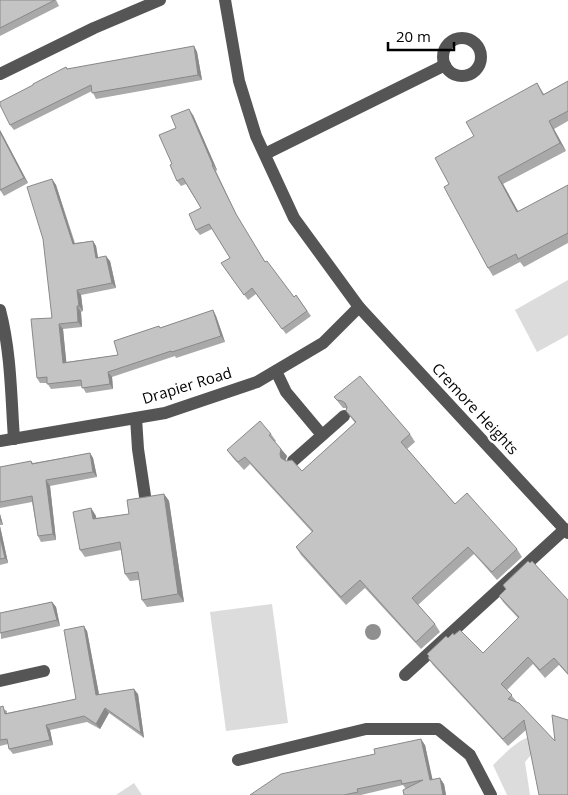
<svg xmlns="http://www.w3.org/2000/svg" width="568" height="795" font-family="'Open Sans',sans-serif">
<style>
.green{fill:#dcdcdc}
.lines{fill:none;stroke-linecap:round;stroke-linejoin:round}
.minor{stroke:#555;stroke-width:12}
.tree{fill:#8f8f8f}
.wall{fill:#a9a9a9}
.shaded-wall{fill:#898989}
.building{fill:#c4c4c4;stroke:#898989}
.labels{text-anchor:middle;stroke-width:5;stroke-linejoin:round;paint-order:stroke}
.street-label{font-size:15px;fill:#000;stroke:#fff}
</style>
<rect width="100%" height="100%" fill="#fff"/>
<g class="green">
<path d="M568,280V335L537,352L515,310Z"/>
<path d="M272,604L288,723L226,731L210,612Z"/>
<path d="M534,736L531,755L525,762L530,795H507L493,765C506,753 517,739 534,736Z"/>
<path d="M134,783L142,795H116Z"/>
</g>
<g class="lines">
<g class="minor">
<path d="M225,0L239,81L256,136L294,218L359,307L568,533"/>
<circle cx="462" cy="57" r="19"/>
<path d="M0,74L94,28L160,0"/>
<path d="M265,154L445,65"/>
<path d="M0,310C11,352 11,396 14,439"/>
<path d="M276,371L286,392L322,435"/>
<path d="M136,418L138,449L145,496"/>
<path d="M0,441L165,413L257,382L323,343L359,307"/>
<path d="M293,461L344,416"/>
<path d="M405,675L565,529"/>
<path d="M0,681L44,671"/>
<path d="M238,760L366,729H438L470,755L491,795"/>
</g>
</g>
<circle class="tree" cx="373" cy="632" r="8"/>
<g class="wall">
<path d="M0,0H56L59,6L0,36Z"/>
<path d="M194,46L197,52L202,80L96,99L92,91L14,130L10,125L33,85L66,67L68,69Z"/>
<path d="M568,81V121L554,129L566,151L503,184L518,212L568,185V243L524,267L520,262L493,276L488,268L449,184L474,136L537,83L544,94Z"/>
<path d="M193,115L217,170L216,171L239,220L265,262L294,297L296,295L311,316L286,334L256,294L248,300L221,263L230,258L212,229L200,235L196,230L201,208L186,184L181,186L177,181L172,164Z"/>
<path d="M0,130L28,183L4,196L0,190Z"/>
<path d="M52,179L56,185L75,243L93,241L96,246L98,258L110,261L116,288L81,295L83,311L81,312L82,327L63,329L66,362L118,355L160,328L213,310L216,316L225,342L176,358L175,356L112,377L113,389L86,393L82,386L51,389L47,383H40L37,378L52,318Z"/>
<path d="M334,397L410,434L415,442L407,449L455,504L517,549L522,557L497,580L474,554L418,605L435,624L440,632L421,649L365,588L346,605L301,555L296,547L312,532L250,464L244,470L233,458L227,450L271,434L276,441L275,442L287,456L285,461L302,471L355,423L346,411V408H343Z"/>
<path d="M90,453L93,458L97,477L50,486L56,540L41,542L38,536L32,502L0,508V467L31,461L33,463Z"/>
<path d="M164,494L169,501L184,602L147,607L142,600L139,580L130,581L125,574L121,550L85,557L80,550L91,508L96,516V518L129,514Z"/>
<path d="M0,514L3,525H0Z"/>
<path d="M0,526L8,563L0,565Z"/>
<path d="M503,585L568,600V675L559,665L545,678L533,664L507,690L517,702L568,795L526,730L508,746L433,665L428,658L448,638L454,635L483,653L518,618L504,603L499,596L506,590Z"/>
<path d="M52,602L56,607L60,626L1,639L0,613Z"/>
<path d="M87,631L99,694H138L144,738L109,713L100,729L87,722L50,730L53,745L13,754L9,749L8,744L0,746V707L7,711V713L76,699Z"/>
<path d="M425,745L432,780L444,784L446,795H404L406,789L403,785L361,795H250Z"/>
</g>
<g class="shaded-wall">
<path d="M194,46L197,52L202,80L198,75Z"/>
<path d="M189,109L193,115L217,170L213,165Z"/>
<path d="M549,121L554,129L566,151L560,143Z"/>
<path d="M0,130L28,183L24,178L0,132Z"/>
<path d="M498,177L503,184L523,220L517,212Z"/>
<path d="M52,179L56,185L76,249L73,244Z"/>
<path d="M93,241L96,246L99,264L96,258Z"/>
<path d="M106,256L110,261L116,288L112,283Z"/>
<path d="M77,290L81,295L83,311L79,306Z"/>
<path d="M77,306L81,312L82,327L78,322Z"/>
<path d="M213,310L216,316L225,342L221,336Z"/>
<path d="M59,324L63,329L67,368L63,363Z"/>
<path d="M108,372L112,377L113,389L110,384Z"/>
<path d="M281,449L287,456L285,462L281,458L280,454Z"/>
<path d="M90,453L93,458L97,477L93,472Z"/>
<path d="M46,480L50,486L56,540L53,534Z"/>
<path d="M164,494L169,501L184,602L178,594Z"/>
<path d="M91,508L96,516L98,526L93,519Z"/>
<path d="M0,514L3,525L0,520Z"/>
<path d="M0,526L8,563L5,558L0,537Z"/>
<path d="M52,602L56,607L60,626L57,620Z"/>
<path d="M84,626L87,631L100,700L96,695Z"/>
<path d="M134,689L138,694L144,738L141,733Z"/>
<path d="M105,708L109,713L100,729L96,724Z"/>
<path d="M46,725L50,730L53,745L50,740Z"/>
<path d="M421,739L425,745L434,786L430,780Z"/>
<path d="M440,778L444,784L446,795H443Z"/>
</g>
<g class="building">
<path d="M0,0H55L0,28Z"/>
<path d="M194,46L198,75L92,93L91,85L10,125L0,105V102L33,85V84L66,67L67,69Z"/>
<path d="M568,81V111L549,121L560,143L498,177L517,212L568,185V233L518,259L516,254L488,268L444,187L449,184L435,158L474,136L466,122L537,83L543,95Z"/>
<path d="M189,109L213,165H212L236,214L265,262L267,261L294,297L296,295L307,311L282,329L252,288L244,295L221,263L230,258L209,224L196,230L189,214L201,208L183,178L177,181L170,165L172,164L159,135L176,128L171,116Z"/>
<path d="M0,132L24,178L0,190Z"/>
<path d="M52,179L73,244L93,241L96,258L106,256L112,283L77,290L79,306H77L78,322L59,324L63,363L118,355L114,341L159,326L160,328L213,310L221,336L172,352L171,351L108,372L110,384L82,388L81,380L47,384V377L37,378L31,319L52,318L43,239L27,187Z"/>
<path d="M360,376L410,434L401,442L455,504L467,493L517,549L492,572L468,547L412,598L435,624L416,642L360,580L341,597L296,547L313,531L245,457L238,462L227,450L260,421L271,434L269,435L281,449L280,454L281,458L286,461L292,460L302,471L356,422L346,411L347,407L345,403L342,401L337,400L334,397Z"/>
<path d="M90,453L93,472L46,480L53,534L38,536L32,496L0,502V467L31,461L32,464Z"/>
<path d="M164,494L178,594L142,600L138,572L125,574L120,542L80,550L73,512L91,508L93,519L129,514L127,500Z"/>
<path d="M0,537L5,558L0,559Z"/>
<path d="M528,561L530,563L532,561L568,600V674L554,658L540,670L528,657L501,684L512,695L508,699L519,703L555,741L552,715L568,720V795H539L524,720L503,739L428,658L429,656L427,654L446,636L448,638L453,633L454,635L460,630L483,653L519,617L499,596L506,589L503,585Z"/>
<path d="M52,602L57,620L0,633V613Z"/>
<path d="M84,626L96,695L134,689L141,733L105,708L96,724L84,716L46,725L50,740L9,749L7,739L0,740V707L3,706L5,714L76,699L64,630Z"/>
<path d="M421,739L430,780L440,778L443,795H404L403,790L423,780L402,784L401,780L357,789L358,792L344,795H250L281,774L375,754L374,749Z"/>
</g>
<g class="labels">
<g class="street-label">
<text transform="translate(187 386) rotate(-17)" y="5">Drapier Road</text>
<text transform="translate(475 409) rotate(47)" y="5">Cremore Heights</text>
</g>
</g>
<path d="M388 42v8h66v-8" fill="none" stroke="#000000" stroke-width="2.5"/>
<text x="396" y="42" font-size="15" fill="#000000" stroke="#ffffff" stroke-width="4" paint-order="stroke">20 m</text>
</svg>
